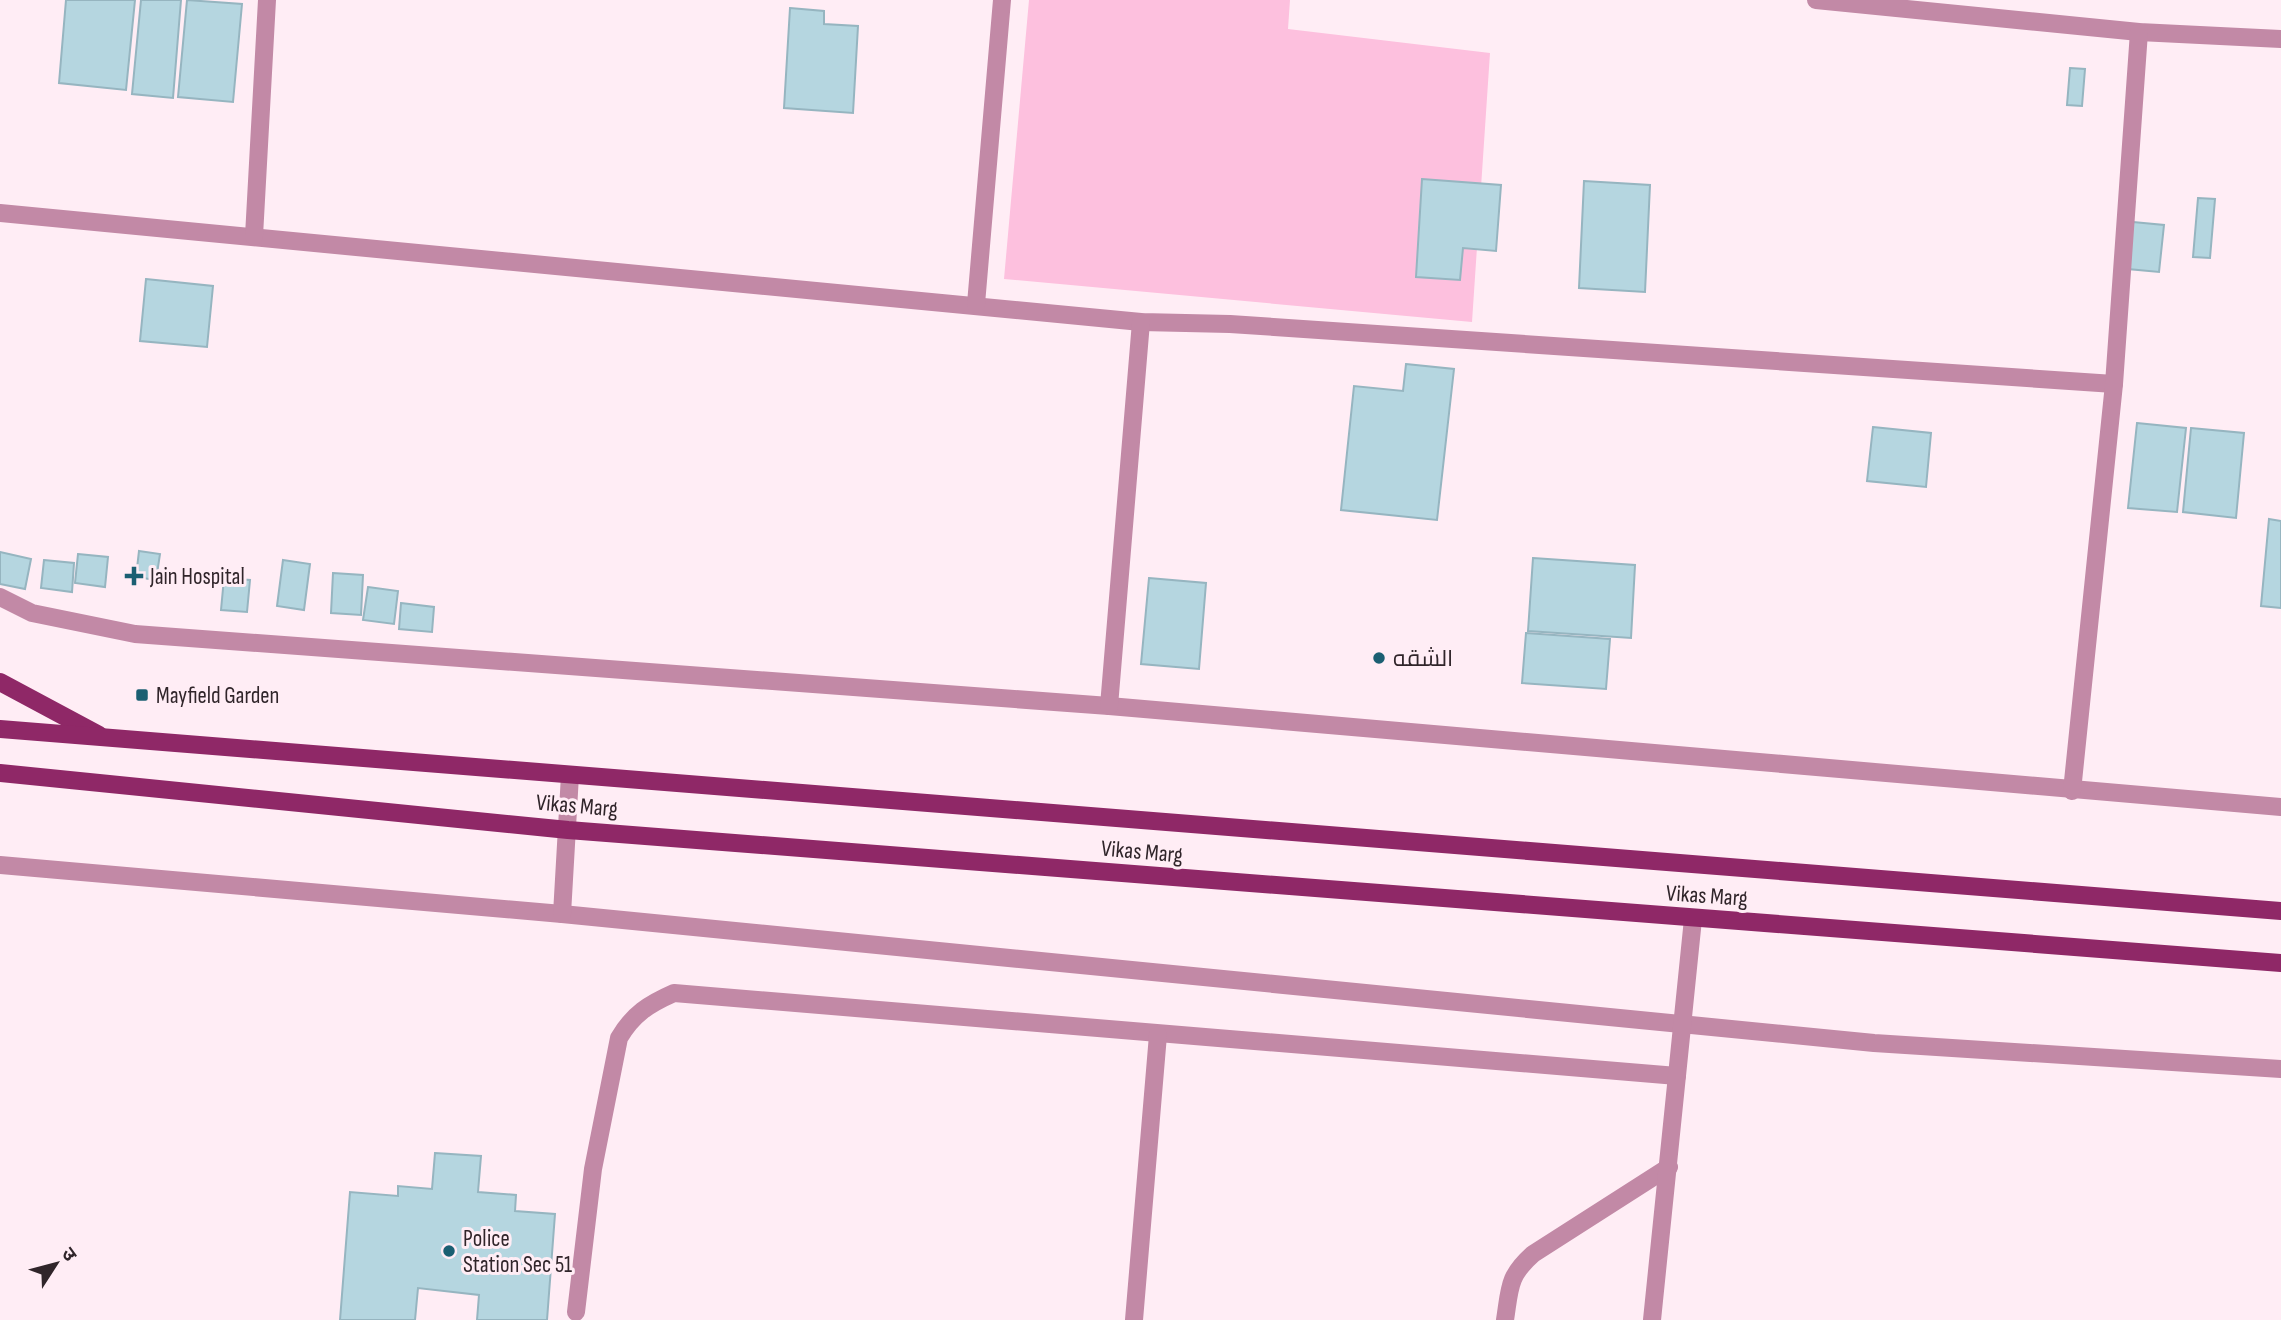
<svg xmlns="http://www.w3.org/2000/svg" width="2281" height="1320" font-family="'Sofia Sans Condensed',Cairo,'Noto Sans Devanagari',sans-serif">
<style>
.green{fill:#fdc0de}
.building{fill:#b5d6e0;stroke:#96b5c0;stroke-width:2}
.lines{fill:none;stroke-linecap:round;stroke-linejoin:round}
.minor{stroke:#c289a6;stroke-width:18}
.major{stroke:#8f2867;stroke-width:18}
.poi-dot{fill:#1b5f72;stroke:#ffedf5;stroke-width:2.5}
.labels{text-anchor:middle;stroke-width:6;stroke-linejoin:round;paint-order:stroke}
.poi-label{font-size:23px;fill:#30252a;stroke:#ffedf5;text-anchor:start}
.street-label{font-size:23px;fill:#30252a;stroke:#ffedf5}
</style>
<rect width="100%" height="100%" fill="#ffedf5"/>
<path class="green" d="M1029,0H1290L1288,29L1490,53L1472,322L1004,279Z"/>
<g class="building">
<path d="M66,0H135L126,90L59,83Z"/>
<path d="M141,0H181L173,98L132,94Z"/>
<path d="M187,0L242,4L233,102L178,97Z"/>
<path d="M790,8L824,11V24L858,26L853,113L784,108Z"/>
<path d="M2070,68L2085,69L2082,106L2067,105Z"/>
<path d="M1422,179L1501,185L1496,251L1463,248L1460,280L1416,277Z"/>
<path d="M1584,181L1650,185L1645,292L1579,288Z"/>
<path d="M2198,198L2215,199L2210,258L2193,257Z"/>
<path d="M2133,222L2164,225L2159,272L2128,269Z"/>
<path d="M146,279L213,286L207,347L140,341Z"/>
<path d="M1406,364L1454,369L1437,520L1341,510L1354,386L1403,391Z"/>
<path d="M2137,423L2186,428L2177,512L2128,508Z"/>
<path d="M1873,427L1931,433L1926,487L1867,481Z"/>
<path d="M2191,428L2244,433L2236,518L2183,512Z"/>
<path d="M2269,519L2281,521V608L2261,606Z"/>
<path d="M139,551L160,554L156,580L136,577Z"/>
<path d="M0,552L31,559L25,589L0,584Z"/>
<path d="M78,554L108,557L105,587L75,583Z"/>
<path d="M1533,558L1635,565L1631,638L1528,631Z"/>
<path d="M44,560L74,563L72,592L41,588Z"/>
<path d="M283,560L310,564L304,610L277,606Z"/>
<path d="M333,573L363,575L361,615L331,613Z"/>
<path d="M224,578L250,580L247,612L221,610Z"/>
<path d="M1149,578L1206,583L1199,669L1141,664Z"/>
<path d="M368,587L398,591L394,624L363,620Z"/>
<path d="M401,603L434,607L432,632L399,629Z"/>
<path d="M1526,633L1610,639L1606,689L1522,683Z"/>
<path d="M435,1153L481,1156L478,1192L516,1195L515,1211L555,1214L547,1320H477L479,1295L418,1288L415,1320H340L350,1192L398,1196V1186L432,1189Z"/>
</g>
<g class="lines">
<g class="minor">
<path d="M1816,0L2139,32L2281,39"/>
<path d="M0,213L1141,322L1230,324L2114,384"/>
<path d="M254,236L267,0"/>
<path d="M976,304L1002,0"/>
<path d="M0,597L32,613L135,634L1109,706L2281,807"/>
<path d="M1109,706L1141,322"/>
<path d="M2072,791L2114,384L2139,32"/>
<path d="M0,865L562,914L1874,1043L2281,1069"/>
<path d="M562,914L570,775"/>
<path d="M576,1312L593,1169L619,1038C633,1014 649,1004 674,993L1677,1076"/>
<path d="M1134,1320L1158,1035"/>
<path d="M1505,1320C1510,1288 1508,1276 1533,1254L1669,1167"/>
<path d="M1652,1320L1693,919"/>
</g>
<g class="major">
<path d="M0,682L99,735"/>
<path d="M0,729L2281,911"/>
<path d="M0,773L568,830L2281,963"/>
</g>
</g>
<g class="poi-dot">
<path d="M130.5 565.5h7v7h7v7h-7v7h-7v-7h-7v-7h7z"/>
<circle cx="1379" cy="658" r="7"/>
<rect x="135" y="688" width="14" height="14" rx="3.5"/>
<circle cx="449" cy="1251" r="7"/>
</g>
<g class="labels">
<g class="poi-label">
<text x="150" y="584">Jain Hospital</text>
<text x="1393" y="666">الشقه</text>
<text x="156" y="703">Mayfield Garden</text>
<text x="463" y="1246">Police<tspan x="463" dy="26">Station Sec 51</tspan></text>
</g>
<g class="street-label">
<text transform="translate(577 805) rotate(5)" y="8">Vikas Marg</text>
<text transform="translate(1142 851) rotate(5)" y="8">Vikas Marg</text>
<text transform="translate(1707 895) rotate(4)" y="8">Vikas Marg</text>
</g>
</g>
<g transform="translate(56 1264) rotate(54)" stroke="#ffedf5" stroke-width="5" paint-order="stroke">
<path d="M0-5L12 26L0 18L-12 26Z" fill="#30252a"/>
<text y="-10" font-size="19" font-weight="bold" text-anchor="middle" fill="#30252a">उ</text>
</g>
</svg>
